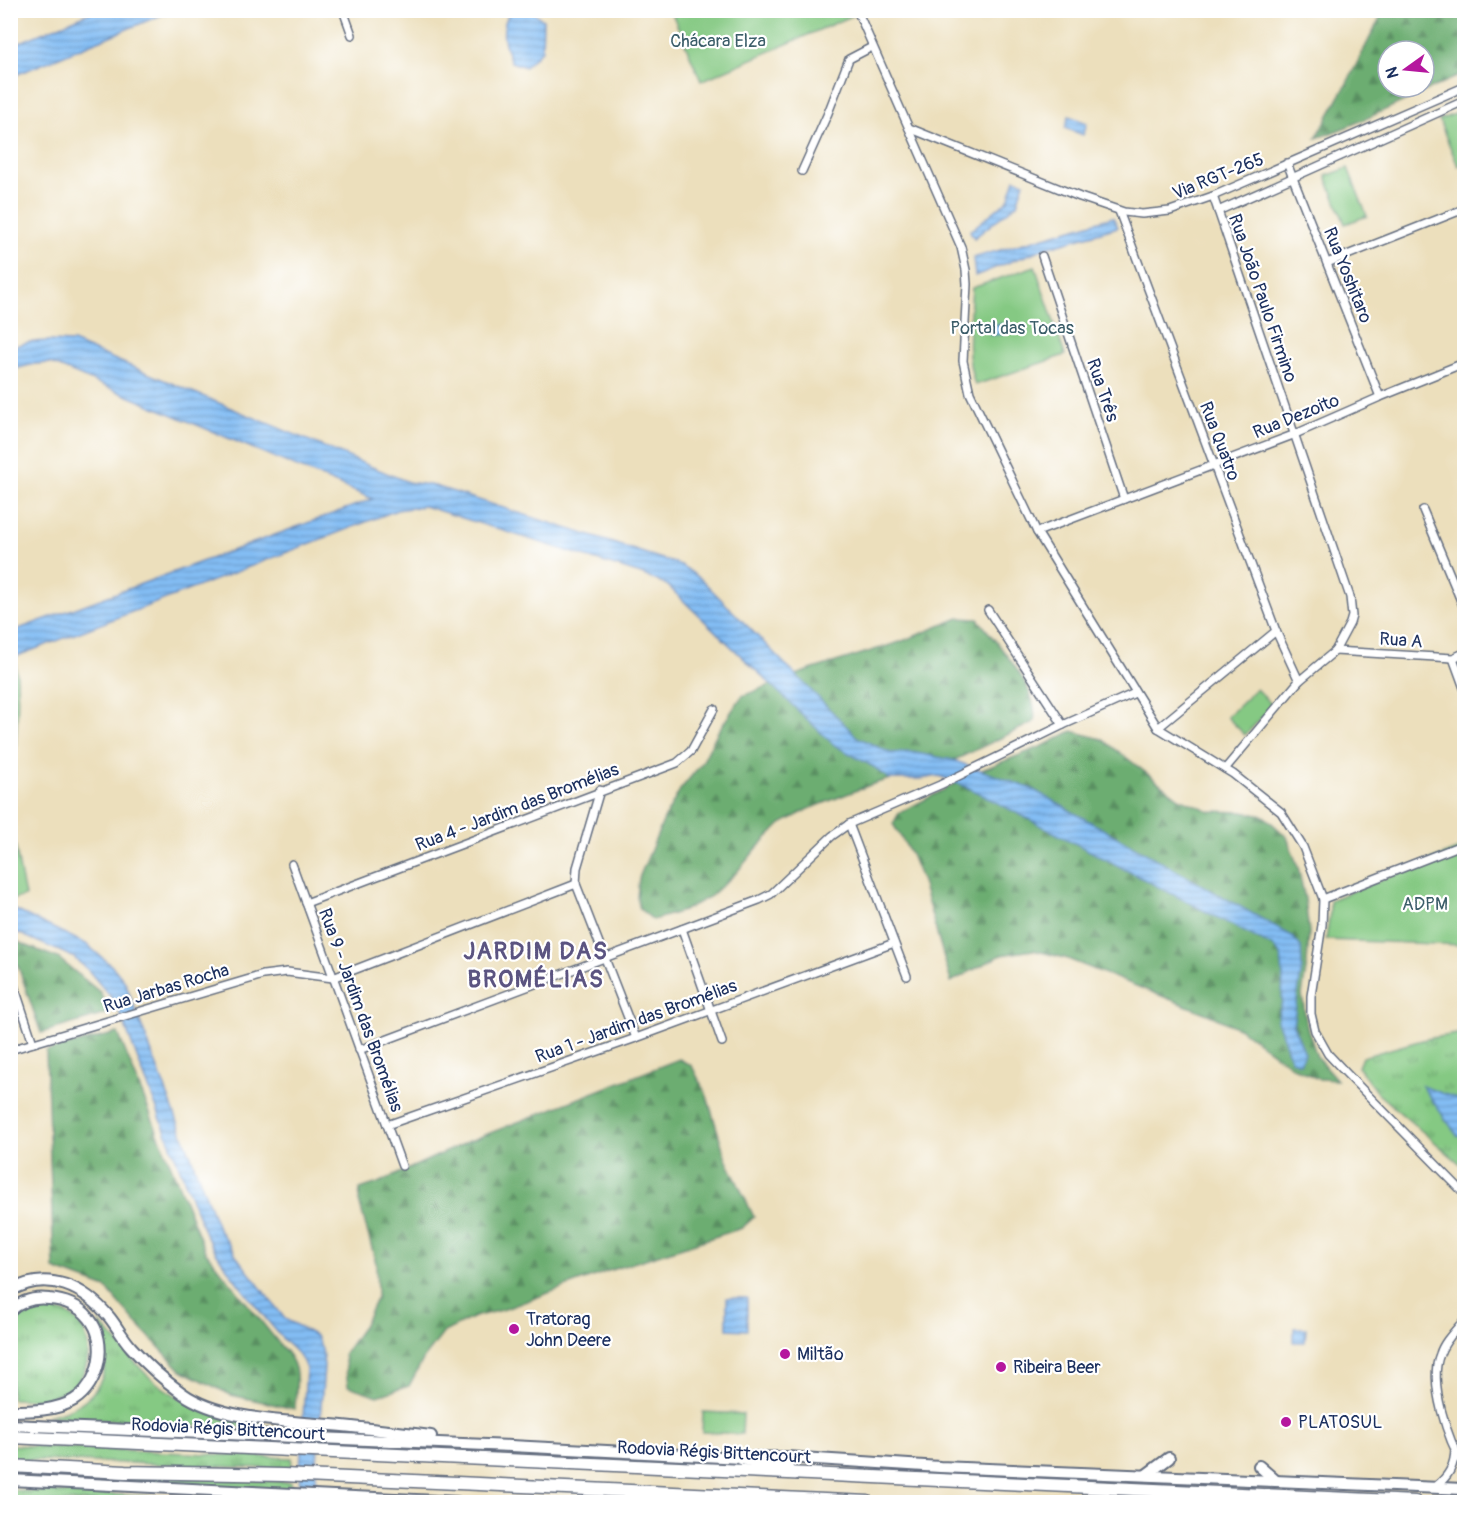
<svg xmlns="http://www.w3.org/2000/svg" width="1475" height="1513" font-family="Pangolin,sans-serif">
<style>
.grass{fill:url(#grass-tufts);stroke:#507c70;stroke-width:1.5}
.forest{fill:url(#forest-firs);stroke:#446e68;stroke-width:1.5;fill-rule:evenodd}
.green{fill:#85c983;stroke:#507c70;stroke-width:1.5}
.water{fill:url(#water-rules);stroke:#4f76a9;stroke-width:1.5}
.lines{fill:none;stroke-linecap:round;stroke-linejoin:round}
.minor-casing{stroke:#646d7f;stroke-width:10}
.primary-casing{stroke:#646d7f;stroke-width:14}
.motorway-casing{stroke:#646d7f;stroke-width:15}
.minor{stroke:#fff;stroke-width:7}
.primary{stroke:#fff;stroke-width:10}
.motorway{stroke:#fff;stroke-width:12}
.poi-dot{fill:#b5179e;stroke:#fff;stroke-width:2}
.labels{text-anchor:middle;stroke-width:4.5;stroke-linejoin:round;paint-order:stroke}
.park-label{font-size:18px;fill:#3b5d69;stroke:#fff}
.street-label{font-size:18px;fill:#1b2f5e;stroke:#fff}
.poi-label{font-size:18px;fill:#1b2f5e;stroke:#fff;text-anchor:start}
.district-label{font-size:24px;font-weight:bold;letter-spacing:1.5px;fill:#5b5481;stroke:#fff}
</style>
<defs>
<pattern id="grass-tufts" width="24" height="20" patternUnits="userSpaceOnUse" patternTransform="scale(1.5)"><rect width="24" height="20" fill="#85c983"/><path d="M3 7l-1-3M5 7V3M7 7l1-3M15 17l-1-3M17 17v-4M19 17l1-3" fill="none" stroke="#6ca46e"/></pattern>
<pattern id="forest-firs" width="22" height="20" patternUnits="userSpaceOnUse" patternTransform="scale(1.5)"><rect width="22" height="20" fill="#6cad71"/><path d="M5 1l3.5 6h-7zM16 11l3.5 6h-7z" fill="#588d60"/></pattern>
<pattern id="water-rules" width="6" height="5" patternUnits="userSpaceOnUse" patternTransform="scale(1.5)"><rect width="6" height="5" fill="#83bdf4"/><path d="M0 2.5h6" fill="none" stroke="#6a9ac9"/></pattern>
</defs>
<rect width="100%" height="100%" fill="#fff"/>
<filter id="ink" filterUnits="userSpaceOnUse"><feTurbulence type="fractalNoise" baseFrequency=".0167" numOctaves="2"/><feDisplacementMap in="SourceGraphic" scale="12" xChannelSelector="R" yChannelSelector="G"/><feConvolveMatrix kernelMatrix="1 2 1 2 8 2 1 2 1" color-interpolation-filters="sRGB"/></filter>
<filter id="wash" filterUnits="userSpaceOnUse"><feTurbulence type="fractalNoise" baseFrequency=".008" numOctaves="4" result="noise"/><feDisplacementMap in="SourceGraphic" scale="24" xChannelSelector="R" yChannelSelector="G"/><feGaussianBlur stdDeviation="1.35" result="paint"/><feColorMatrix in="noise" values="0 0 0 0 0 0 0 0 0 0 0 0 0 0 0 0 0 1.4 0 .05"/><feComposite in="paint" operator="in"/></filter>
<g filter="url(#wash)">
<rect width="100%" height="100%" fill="#ecdfbc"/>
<g class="grass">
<path d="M1464,1033V1167L1377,1093L1358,1067L1362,1057L1426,1039Z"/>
<path d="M43,1309C52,1310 61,1310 69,1315C96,1331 93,1374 69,1389C52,1400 30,1400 11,1399V1329C17,1315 29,1312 43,1309Z"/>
<path d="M99,1322C115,1339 130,1358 146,1374C183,1408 230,1418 277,1428L137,1423L47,1416C99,1405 117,1372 99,1322Z"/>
<path d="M11,1429L294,1440L293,1447L11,1434Z"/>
<path d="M11,1445L292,1458L291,1469L11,1459Z"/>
<path d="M11,1470L291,1482L290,1490L11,1478Z"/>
<path d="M11,1490L195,1498L190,1502H11Z"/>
</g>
<g class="forest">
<path d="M1384,10L1464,11V74C1414,94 1367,122 1316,138L1345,87ZM1388,51H1424V87H1388Z"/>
<path d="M959,618L978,619C997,644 1040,688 1034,722L959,758L870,785L809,809L781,824L758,847L736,873L711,896L683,911L653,920L640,909L637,898L639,878L664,819L680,790L702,763L717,733L742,696L807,671L900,642Z"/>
<path d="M1072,731L1102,739L1179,798L1210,811L1242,812L1264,816L1287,837L1298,867L1305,899L1309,932L1307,964L1302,995L1307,1027L1317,1057L1337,1080L1318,1079L1293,1067L1240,1029L1210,1015L1065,958L1033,950L1001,955L951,982L922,882L910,852L893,824L899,813L928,798L984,769L1043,746Z"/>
<path d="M10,937L22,944L58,958L101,993L109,1013L41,1033L18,966L11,958Z"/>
<path d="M118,1033L205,1251L281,1346C302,1366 296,1382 295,1409L231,1395L181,1370L135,1322L106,1288L54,1269L46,1051Z"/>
<path d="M679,1059L692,1066L707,1096L726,1159L754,1217L742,1228L611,1270L505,1309L474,1317L444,1332L424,1358L409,1386L378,1396L348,1386L344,1354L362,1328L377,1297L376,1263L359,1201L360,1189L378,1183L467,1142Z"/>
</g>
<g class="green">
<path d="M852,10L854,15L701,81L671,11Z"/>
<path d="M1464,110V163L1458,166L1439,120Z"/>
<path d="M1348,168L1367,216L1345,224L1326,176Z"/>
<path d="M1035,266L1065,355L975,385C964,354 970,321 972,288Z"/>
<path d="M10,632C24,686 15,745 12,801C11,833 19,865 25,896L11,900Z"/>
<path d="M1256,689L1273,706L1245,735L1227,717Z"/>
<path d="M1464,847V945L1326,940L1330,912V900Z"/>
<path d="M703,1412L743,1414L742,1434L702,1432Z"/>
</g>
<g class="water">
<path d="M94,11H171L11,77V46Z"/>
<path d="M518,11H532L543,20L542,50L525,67L511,62C504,44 499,29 510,12Z"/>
<path d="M1069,116L1087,123L1083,135L1065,128Z"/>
<path d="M1015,179L1024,182L1017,204L974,238L970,231L1008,200Z"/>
<path d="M1113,217L1118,227L1042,249L975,276L973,258Z"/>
<path d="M1004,324V334L990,335L989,325Z"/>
<path d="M49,341L73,342L408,482L435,486L681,565L701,579L857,737L890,753L911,752L953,760L1032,789L1292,936L1301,947L1302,967L1293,1025L1305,1053L1300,1063L1291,1060L1277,1020L1282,1002L1283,974L1281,955L1274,947L969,788L939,776L921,779H889L874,767L834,745L667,585L641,574L424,506L397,510L15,657L11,655L10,632L373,499L50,363L34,364L11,370V347L29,342Z"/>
<path d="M11,908L86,944L113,967L125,982L218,1228L240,1261L285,1319L316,1336L322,1349L324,1366L314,1502H298L306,1369C301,1353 291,1349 281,1337C255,1305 227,1272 206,1236L116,1003L88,970L73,957L11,930Z"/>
<path d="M1422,1086L1464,1101V1137L1457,1135Z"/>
<path d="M727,1298H747V1330L727,1329Z"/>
<path d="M1294,1328H1306L1305,1342H1294Z"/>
</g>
</g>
<g filter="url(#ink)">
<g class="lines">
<defs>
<g id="minor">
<path d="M343,10L352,35"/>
<path d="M857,10L961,247L966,270L967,284L963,361L970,393L1037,532L1158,728L1233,774L1281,812L1303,847L1323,899L1322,925L1311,996V1014L1315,1031L1328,1054L1346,1073L1464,1193"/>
<path d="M909,128L1080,197L1124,212L1142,214L1170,211L1213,196L1464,87"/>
<path d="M1287,163L1380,397"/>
<path d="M802,171L828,113L849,59L872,47"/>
<path d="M1213,196L1350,597L1352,616L1350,623L1335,651L1299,681L1225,769"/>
<path d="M1119,211L1276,631L1299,681"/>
<path d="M1218,211L1464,101"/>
<path d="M1042,256L1124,499"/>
<path d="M1327,263L1464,209"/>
<path d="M1423,510L1464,608"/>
<path d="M1037,532L1293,435L1380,397L1464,363"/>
<path d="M988,610L1063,725"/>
<path d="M1335,651L1453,658L1464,653"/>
<path d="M1453,658L1464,688"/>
<path d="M1158,728L1276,631"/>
<path d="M600,790L577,868L576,884L636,1038"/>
<path d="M849,824L907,976"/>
<path d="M292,864L402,1166"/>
<path d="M1323,899L1464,844"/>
<path d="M306,903L677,763L691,751L714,709"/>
<path d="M682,929L722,1042"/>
<path d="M10,973L33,1043"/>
<path d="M10,1050L263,975L287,972L333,978L576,884"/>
<path d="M359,1050L759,900L771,894L832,836L849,824L940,785L1063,725L1135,693"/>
<path d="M387,1125L636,1038L894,943"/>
<path d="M1464,1320C1456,1330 1444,1341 1440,1354C1428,1382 1448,1441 1464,1466"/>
<path d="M1435,1487C1448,1477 1455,1466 1455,1448"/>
</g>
<g id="primary">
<path d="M10,1291C48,1269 85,1287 110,1318C117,1327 123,1338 131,1347C146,1364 164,1380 182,1393C219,1420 286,1421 331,1425C365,1428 398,1432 431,1436"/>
<path d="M10,1311C21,1301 35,1297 49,1299C64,1300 80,1306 89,1318C109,1343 99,1384 74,1400C56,1411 31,1411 10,1411"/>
<path d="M10,1425L511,1446L741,1458L786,1457L940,1467L1464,1489"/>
<path d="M1259,1466L1275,1480"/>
<path d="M1146,1475L1169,1458"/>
<path d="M10,1480L457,1502"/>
</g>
<g id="motorway">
<path d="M10,1437L1415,1502"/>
<path d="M741,1458L787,1467"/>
<path d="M10,1466L125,1472L283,1475L868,1502"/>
</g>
</defs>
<use href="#minor" class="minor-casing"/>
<use href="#primary" class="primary-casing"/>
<use href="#motorway" class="motorway-casing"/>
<use href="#minor" class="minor"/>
<use href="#primary" class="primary"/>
<use href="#motorway" class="motorway"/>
</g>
</g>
<g class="poi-dot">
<circle cx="514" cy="1329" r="6"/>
<circle cx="785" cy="1354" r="6"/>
<circle cx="1001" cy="1367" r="6"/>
<circle cx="1286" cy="1422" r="6"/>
</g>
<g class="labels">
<g class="park-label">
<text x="718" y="47">Chácara Elza</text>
<text x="1012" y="334">Portal das Tocas</text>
<text x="1425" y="910">ADPM</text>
</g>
<g class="street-label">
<text transform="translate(1218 176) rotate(-22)" y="6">Via RGT-265</text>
<text transform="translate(1348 275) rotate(68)" y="6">Rua Yoshitaro</text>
<text transform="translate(1263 298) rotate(71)" y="6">Rua João Paulo Firmino</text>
<text transform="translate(1103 390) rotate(71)" y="6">Rua Três</text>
<text transform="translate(1296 416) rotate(-22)" y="6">Rua Dezoito</text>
<text transform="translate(1220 441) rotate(69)" y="6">Rua Quatro</text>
<text transform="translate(1401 640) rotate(4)" y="6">Rua A</text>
<text transform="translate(517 807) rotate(-21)" y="6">Rua 4 - Jardim das Bromélias</text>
<text transform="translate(166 988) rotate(-17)" y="6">Rua Jarbas Rocha</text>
<text transform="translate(361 1010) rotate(70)" y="6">Rua 9 - Jardim das Bromélias</text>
<text transform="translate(636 1021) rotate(-20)" y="6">Rua 1 - Jardim das Bromélias</text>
<text transform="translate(228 1429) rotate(3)" y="6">Rodovia Régis Bittencourt</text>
<text transform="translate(714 1452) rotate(3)" y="6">Rodovia Régis Bittencourt</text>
</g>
<g class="poi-label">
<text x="526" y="1325">Tratorag<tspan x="526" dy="21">John Deere</tspan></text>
<text x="797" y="1360">Miltão</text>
<text x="1013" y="1373">Ribeira Beer</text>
<text x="1298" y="1428">PLATOSUL</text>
</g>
<g class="district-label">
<text x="536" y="959">JARDIM DAS<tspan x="536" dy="28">BROMÉLIAS</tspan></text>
</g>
</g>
<rect width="1475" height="1513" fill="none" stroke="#fff" stroke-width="36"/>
<g transform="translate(1406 69) rotate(255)"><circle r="28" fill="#ffffff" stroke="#a4acbf" stroke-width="1.5"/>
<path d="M0-4.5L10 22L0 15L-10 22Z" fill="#b5179e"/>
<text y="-9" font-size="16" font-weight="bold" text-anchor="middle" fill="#1b2f5e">N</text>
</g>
</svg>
